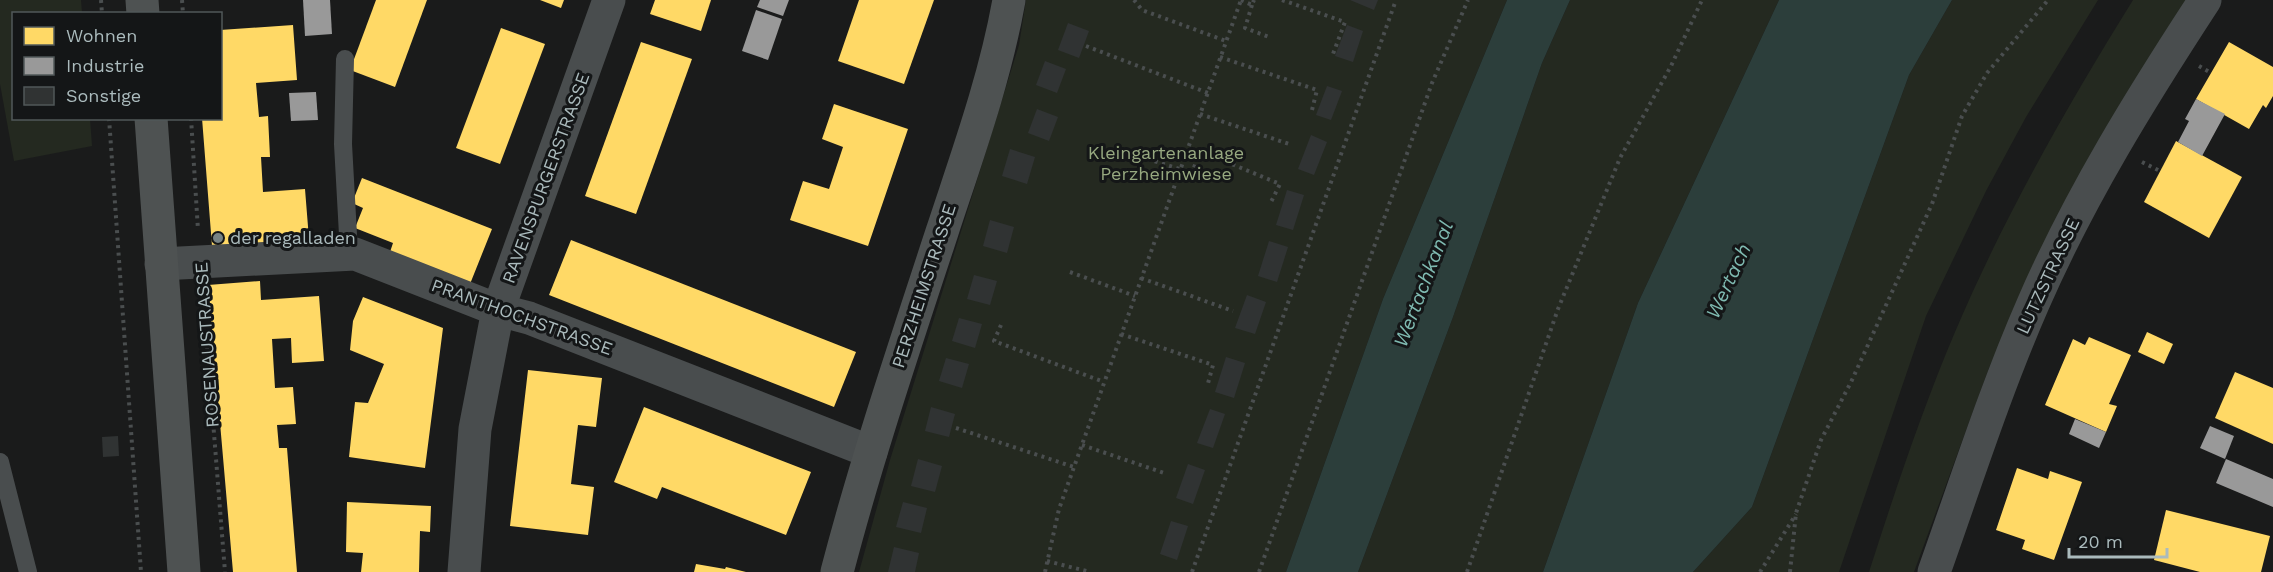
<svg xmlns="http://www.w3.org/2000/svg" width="2273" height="572" font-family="'Work Sans',sans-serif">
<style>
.green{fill:#242920}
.water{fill:#2c3e3b}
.homes{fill:#ffd966}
.industry{fill:#999}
.building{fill:#303333}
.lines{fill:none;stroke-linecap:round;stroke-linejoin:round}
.path{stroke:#4a4e4f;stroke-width:4;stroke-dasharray:3 4.5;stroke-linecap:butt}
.lane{stroke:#494d4e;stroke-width:18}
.street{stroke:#494d4e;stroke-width:33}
.secondary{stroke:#4e5252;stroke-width:33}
.poi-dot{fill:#788384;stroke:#141617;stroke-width:2}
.labels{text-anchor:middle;stroke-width:6;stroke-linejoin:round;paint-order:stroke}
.park-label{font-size:18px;fill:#97a980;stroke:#141617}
.street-label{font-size:18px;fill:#abbbbd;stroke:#141617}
.poi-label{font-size:18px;fill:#abbbbd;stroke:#141617;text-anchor:start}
.water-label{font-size:20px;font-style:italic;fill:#7fbab1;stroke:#141617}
</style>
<rect width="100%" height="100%" fill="#1a1b1b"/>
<g class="green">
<path d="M0,0H81L82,13L14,14V118L90,119L92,146L14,161L0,84Z"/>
<path d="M1026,0H1507L1383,299L1286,572H859L890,460L1019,45Z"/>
<path d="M1570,0H1779L1638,303L1543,572H1358L1453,317L1542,63Z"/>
<path d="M1952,0H2098L2026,117L1986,191L1926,316L1839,572H1693L1752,507L1909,75Z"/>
<path d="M2133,0H2186L2089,158L1989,368L1914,572H1869C1895,491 1922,410 1955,332C2004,217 2067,106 2133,0Z"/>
</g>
<g class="water">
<path d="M1507,0H1570L1542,63L1453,317L1358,572H1286L1383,299Z"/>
<path d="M1779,0H1952L1909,75L1752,507L1693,572H1543L1638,303Z"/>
</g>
<g class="homes">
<path d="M376,0H427L395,87L350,70Z"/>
<path d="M540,0H564L561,8Z"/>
<path d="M655,0H711L701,31L650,14Z"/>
<path d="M859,0H934L904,84L838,61Z"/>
<path d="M293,25L297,80L256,83L259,117L268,116L270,157H261L263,192L305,189L309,239L212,246L202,118H220V30Z"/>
<path d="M501,28L545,44L500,164L456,148Z"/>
<path d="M641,42L692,59L636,214L585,196Z"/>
<path d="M2229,42L2273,67V96L2266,108L2263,105L2249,129L2196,99Z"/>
<path d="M834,104L908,129L868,246L790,220L803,181L829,189L843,147L822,139Z"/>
<path d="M2176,141L2242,177L2209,238L2144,202Z"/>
<path d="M362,178L492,229L470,284L390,252L393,243L355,228L363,208L352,203Z"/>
<path d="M571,240L856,352L834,407L549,295Z"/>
<path d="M260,281L261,300L319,296L324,361L292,363L291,338L272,339L275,388L293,387L296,424L277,425L279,448H287L297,572H233L208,285Z"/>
<path d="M363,297L443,328L425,468L349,457L355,402L368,403L384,364L350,350L353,321Z"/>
<path d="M2147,332L2173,344L2164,364L2138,352Z"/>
<path d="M2089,337L2131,355L2109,404L2117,406L2106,432L2045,405L2073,339L2085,345Z"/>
<path d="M528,370L602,378L596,427L578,425L571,484L594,487L588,535L510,526Z"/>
<path d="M2235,372L2273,388V444L2215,418Z"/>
<path d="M644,407L811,472L786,535L662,487L657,499L614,482Z"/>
<path d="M2017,468L2048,479L2050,471L2082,482L2054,560L2022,549L2025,540L1996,530Z"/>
<path d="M347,502L431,506L430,532L420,531L419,572H361L363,553L346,552Z"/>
<path d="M2166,510L2270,536L2261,572H2200L2154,560Z"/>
<path d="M696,564L725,569L726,567L746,572H694Z"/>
</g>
<g class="industry">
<path d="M303,0H330L332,34L305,36Z"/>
<path d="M760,0H789L783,16L757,7Z"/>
<path d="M756,10L782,19L768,60L742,51Z"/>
<path d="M316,92L318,120L291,121L289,93Z"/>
<path d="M2196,99L2225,114L2202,156L2178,142L2189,121L2185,119Z"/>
<path d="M2075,419L2106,432L2099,448L2069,434Z"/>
<path d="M2210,426L2234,436L2225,459L2200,448Z"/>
<path d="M2226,459L2273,479V507L2216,483Z"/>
</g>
<g class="building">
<path d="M1350,0H1378L1374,10Z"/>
<path d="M1068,23L1089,31L1079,58L1058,50Z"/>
<path d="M1347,25L1363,31L1353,62L1335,56Z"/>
<path d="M1045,61L1066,69L1057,93L1036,85Z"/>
<path d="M1327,86L1342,91L1331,120L1316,115Z"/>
<path d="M1037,109L1058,117L1049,141L1028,133Z"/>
<path d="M1311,135L1327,142L1314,175L1298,169Z"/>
<path d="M1010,149L1035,157L1027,184L1002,176Z"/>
<path d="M1287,190L1304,195L1293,230L1276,225Z"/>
<path d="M990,220L1014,227L1007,253L983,246Z"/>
<path d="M1269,241L1288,247L1277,282L1258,276Z"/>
<path d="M974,275L997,281L990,305L967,299Z"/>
<path d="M1247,295L1266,302L1255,334L1235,328Z"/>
<path d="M959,318L982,324L975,348L952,341Z"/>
<path d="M1226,357L1245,363L1234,398L1215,392Z"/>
<path d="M946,358L969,364L962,388L939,381Z"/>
<path d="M931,407L955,414L949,437L925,431Z"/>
<path d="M1210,409L1225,414L1213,448L1197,443Z"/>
<path d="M118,436L119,456L103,457L102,437Z"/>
<path d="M918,459L942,466L935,492L911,486Z"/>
<path d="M1188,464L1205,470L1193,504L1176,498Z"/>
<path d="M903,502L927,508L921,533L896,527Z"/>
<path d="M1171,521L1188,526L1177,560L1160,554Z"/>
<path d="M894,547L919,553L915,572H888Z"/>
</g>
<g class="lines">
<g class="path">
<path d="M101,0L102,14"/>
<path d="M182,0L183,14"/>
<path d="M1134,0L1142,10L1226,41"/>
<path d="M1241,0L1252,5L1254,0"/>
<path d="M1282,0L1345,22L1333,54"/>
<path d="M1252,5L1245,28L1269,37"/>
<path d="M1086,46L1208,93"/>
<path d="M1220,57L1317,90L1312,110"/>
<path d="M2199,66L2211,73"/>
<path d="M1200,114L1292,145"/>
<path d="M109,118L141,572"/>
<path d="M191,118L198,230"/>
<path d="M1119,150L1192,173L1200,151L1280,184L1271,202"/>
<path d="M2142,162L2160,171"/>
<path d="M1070,272L1135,296"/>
<path d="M1141,278L1233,311"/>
<path d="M203,295L225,572"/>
<path d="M1001,325L994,341L1104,382"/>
<path d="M1121,334L1213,365L1207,387"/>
<path d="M956,428L1074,467"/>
<path d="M1082,445L1167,474"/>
<path d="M1047,561L1090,572"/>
<path d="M1045,572L1059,509L1241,0"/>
<path d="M1192,572L1396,0"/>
<path d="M1259,572L1432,83L1468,0"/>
<path d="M1467,572L1558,309L1620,158L1671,66L1702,0"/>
<path d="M1760,572L1796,514"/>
<path d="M1790,572L1796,513L1821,440L1852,380L1932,204L1962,116L1987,73L2048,0"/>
</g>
<g class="lane">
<path d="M345,59L343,144L349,253"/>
<path d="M0,462L28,572"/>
</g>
<g class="street">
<path d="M161,264L355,254L498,310L529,318L871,452"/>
<path d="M464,572L475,429L498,310L609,0"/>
<path d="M1934,572C1966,482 1995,391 2033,304C2080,196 2141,98 2205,0"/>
</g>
<g class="secondary">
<path d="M142,0L143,14"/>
<path d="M151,118L184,572"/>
<path d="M837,572C867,457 905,345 942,232C967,156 995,79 1009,0"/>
</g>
</g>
<circle class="poi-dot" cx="218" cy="238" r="6"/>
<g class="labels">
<g class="park-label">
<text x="1166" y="159">Kleingartenanlage<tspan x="1166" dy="21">Perzheimwiese</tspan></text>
</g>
<g class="street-label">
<text transform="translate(546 178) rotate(-70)" y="6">RAVENSPURGERSTRASSE</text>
<text transform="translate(2048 276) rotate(-65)" y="6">LUTZSTRASSE</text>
<text transform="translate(924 286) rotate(-72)" y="6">PERZHEIMSTRASSE</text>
<text transform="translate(522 317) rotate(20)" y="6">PRANTHOCHSTRASSE</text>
<text transform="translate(207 345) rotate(-94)" y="6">ROSENAUSTRASSE</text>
</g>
<g class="poi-label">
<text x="230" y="244">der regalladen</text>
</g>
<g class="water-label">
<text transform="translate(1728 281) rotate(-65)" y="7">Wertach</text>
<text transform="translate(1423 284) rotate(-69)" y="7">Wertachkanal</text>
</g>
</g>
<rect x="12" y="12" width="210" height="108" fill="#141617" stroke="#505859" stroke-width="1.5"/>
<rect x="24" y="27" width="30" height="18" fill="#ffd966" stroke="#505859" stroke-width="1.5"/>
<text x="66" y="42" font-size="18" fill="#abbbbd">Wohnen</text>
<rect x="24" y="57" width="30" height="18" fill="#999999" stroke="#505859" stroke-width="1.5"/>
<text x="66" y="72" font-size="18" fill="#abbbbd">Industrie</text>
<rect x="24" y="87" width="30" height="18" fill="#303333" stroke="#505859" stroke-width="1.5"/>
<text x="66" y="102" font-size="18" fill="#abbbbd">Sonstige</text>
<path d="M2069 548v9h98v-9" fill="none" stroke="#abbbbd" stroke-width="3"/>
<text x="2078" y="548" font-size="18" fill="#abbbbd" stroke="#141617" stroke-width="4.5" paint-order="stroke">20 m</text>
</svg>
